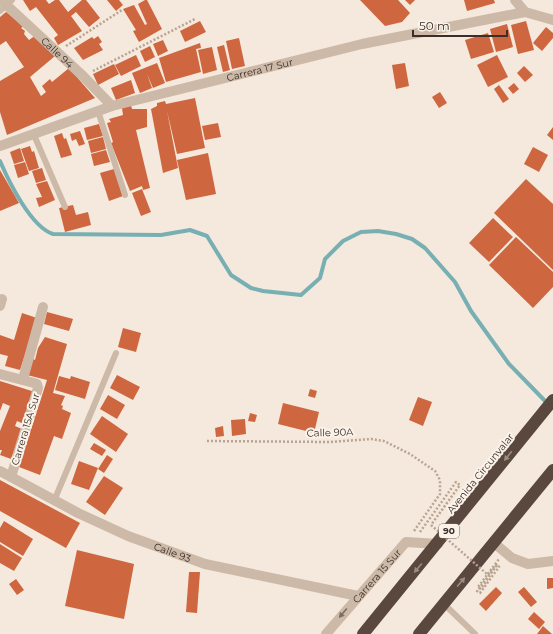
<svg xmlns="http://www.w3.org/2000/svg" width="553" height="634" font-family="Montserrat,sans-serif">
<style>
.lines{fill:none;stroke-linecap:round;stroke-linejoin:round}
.stream{stroke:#78afb3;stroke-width:4}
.building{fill:#ce663f}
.path{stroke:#b9a391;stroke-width:2.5;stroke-dasharray:2 2;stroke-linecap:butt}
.lane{stroke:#cdb9a7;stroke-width:6}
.street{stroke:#cdb9a7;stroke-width:10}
.highway{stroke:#5a483e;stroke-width:12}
.path-bridge{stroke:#b9a391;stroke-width:2.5;stroke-dasharray:2 2;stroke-linecap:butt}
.oneway{fill:#9a8c82}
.oneway2{fill:#7c6d61}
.labels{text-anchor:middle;stroke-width:4;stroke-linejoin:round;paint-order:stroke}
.shield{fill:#fbf3e9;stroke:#736962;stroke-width:1}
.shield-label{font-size:9px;font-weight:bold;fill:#392e28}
.street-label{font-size:10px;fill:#392e28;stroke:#fbf3e9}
</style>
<rect width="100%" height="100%" fill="#f4e9dc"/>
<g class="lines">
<path class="stream" d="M0,161C9,182 31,227 53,234L161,235L190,230L207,236L231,275L251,288L263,291L301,295L320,278L325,259L343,241L361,232L378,231L396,234L412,239L425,248L455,282L471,311L509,364L547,403"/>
</g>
<g class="building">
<path d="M23,0H46L49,4L55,0H59L68,12L82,0H86L100,18L89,27L76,12L71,16L82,31L58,45L54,38L58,35L36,7L30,11Z"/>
<path d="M107,0H119L123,5L116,11Z"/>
<path d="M145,0H147L162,29L139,42L133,31L136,30L123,9L134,5L145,25L147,24L138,4Z"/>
<path d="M360,0H398L410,13L402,22L385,26Z"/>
<path d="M405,0H415L410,5Z"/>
<path d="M464,0H494L495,3L467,11Z"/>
<path d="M6,12L24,26L21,28L25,31L24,34L29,40L36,35L55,56L30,77L41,96L46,92L42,86L50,79L52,82L69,68L95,98L7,135L0,112V81L24,67L6,41L0,45V17Z"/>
<path d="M200,21L206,32L185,42L180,31Z"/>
<path d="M526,21L534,50L518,54L511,25Z"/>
<path d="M507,24L513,47L496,52L490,29Z"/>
<path d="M546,27L553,33V38L542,51L533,43Z"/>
<path d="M488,33L494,52L471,59L465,40Z"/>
<path d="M98,36L102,42L99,44L103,50L83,60L74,48L92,37L94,39Z"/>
<path d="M239,38L245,66L232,69L226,41Z"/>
<path d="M163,40L168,51L158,56L153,44Z"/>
<path d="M200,43L201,48L196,49L201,72L166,82L159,58Z"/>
<path d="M224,45L230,70L223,72L217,47Z"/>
<path d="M150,46L155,57L145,62L140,51Z"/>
<path d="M212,47L217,70L203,74L198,50Z"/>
<path d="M136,55L141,66L121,76L115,65Z"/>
<path d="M497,55L508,77L488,87L477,65Z"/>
<path d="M157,63L165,83L153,88L147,74L152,88L140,93L132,73Z"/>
<path d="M405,63L409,86L396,89L392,65Z"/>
<path d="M114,64L119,74L98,85L93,74Z"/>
<path d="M524,66L533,75L525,82L517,73Z"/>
<path d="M131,80L135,93L116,100L111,88Z"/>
<path d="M514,83L519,89L513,94L508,88Z"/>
<path d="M499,85L509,99L503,103L494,89Z"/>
<path d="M440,92L447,103L439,108L432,97Z"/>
<path d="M195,98L205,148L177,154L167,111L178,168L163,173L151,109L157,106V103L165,101L166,104Z"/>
<path d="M131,105L132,109H147V127L136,130L150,188L143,190L142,186L130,191L111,143L113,142L107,123L111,122L109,119L123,115L122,108Z"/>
<path d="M218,123L221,137L205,140L202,126Z"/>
<path d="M99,124L103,136L87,140L84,128Z"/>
<path d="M553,127V140L547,135Z"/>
<path d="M80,131L85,144L79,146L76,139L72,141L70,134Z"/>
<path d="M62,133L64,139L66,138L72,155L61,158L54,136Z"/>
<path d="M103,137L106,149L91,153L88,141Z"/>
<path d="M30,146L32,152L34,151L39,168L29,171L21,149Z"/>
<path d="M533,147L548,155L539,172L524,164Z"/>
<path d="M20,148L24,161L14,164L10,152Z"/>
<path d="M106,150L110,162L94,166L91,154Z"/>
<path d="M208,153L216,194L186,200L177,160Z"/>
<path d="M25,162L29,174L18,178L14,165Z"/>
<path d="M42,168L46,180L36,183L32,171Z"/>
<path d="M114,169L123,196L109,201L100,173Z"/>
<path d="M0,170L19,203L0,211Z"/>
<path d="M526,179L553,204V270L494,213Z"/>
<path d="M47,181L55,200L39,207L36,198L42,197L36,184Z"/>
<path d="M142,189L151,212L141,216L132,193Z"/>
<path d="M73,205L76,215L88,212L91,225L65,232L59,208Z"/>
<path d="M493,218L513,237L489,262L469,243Z"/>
<path d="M516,237L553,272V287L533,308L489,265Z"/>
<path d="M47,312L73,319L69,331L44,324Z"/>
<path d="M22,313L37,318L20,370L5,366L8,356L0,354V335L14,340Z"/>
<path d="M123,328L141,333L136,352L118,347Z"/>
<path d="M45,337L67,344L53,393L65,396L61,405L63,406L62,409L71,413L62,439L54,436L40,475L19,467L47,380L27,375L33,359L35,360L38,348Z"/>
<path d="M117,375L140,387L133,400L110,388Z"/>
<path d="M59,376L70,379L71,376L90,382L85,399L55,390Z"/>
<path d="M0,381L35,392L24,424L17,421L15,426L22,429L11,459L0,455L2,450H0V431L10,406L3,403L0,411Z"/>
<path d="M310,389L317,391L315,398L308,396Z"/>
<path d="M108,395L125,405L117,419L100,409Z"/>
<path d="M418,397L432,402L423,426L409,420Z"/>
<path d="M283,403L319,412L314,433L278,424Z"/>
<path d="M250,413L257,415L255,422L248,421Z"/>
<path d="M102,416L128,434L116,452L90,434Z"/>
<path d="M245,419L246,434L232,436L231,420Z"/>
<path d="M223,426L224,436L216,437L215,428Z"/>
<path d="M94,443L106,450L102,456L90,449Z"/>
<path d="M107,455L113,459L104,473L98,469Z"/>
<path d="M79,461L98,468L89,490L71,484Z"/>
<path d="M104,476L123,488L105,515L86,502Z"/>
<path d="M0,480L80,523L66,548L0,511Z"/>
<path d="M4,521L33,539L23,556L0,542V528Z"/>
<path d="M0,544L22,558L14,571L0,563Z"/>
<path d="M77,550L134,564L124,619L65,606Z"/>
<path d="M189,572H200L197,613L186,612Z"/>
<path d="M547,578H553V588L547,589Z"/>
<path d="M16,579L24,590L17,595L9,584Z"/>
<path d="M496,587L502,593L486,611L479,604Z"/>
<path d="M524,587L537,602L531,607L518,592Z"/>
<path d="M534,612L545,622L539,629L528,619Z"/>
<path d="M543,626L552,634H537Z"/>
</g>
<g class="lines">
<g class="path">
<path d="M66,46L122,10"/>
<path d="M93,71L195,19"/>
<path d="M207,441L330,442L371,439L384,441L410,454L435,471L440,480V494L414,531"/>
<path d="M420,532L456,482L460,485L431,525"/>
<path d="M481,589L478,587L499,559"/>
</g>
<g class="lane">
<path d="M0,11L12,0"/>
<path d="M98,111L125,195"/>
<path d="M34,135L65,207"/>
<path d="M54,501L116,353"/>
<path d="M444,604L475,634"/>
</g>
<g class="street">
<path id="s1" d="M1,0L83,76L112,106"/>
<path d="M515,0L525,12L553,20"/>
<path id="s2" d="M0,146L112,106L362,44L525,12"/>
<path d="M0,306L2,299"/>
<path d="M0,374L34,383L37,384L38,388L11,477"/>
<path d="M23,379L43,307"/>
<path id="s3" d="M0,471L78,513L128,536L205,564L358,596"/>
<path d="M494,543L512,558L528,564L553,561"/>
<path id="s4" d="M326,634L406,542L438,544"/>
</g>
<g class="highway">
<path d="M363,634L553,400"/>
<path d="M419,634L553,470"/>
</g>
<path class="path-bridge" d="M431,525L488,575L497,564L499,567L480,593L477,591L496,566L481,589"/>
</g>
<defs><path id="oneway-solid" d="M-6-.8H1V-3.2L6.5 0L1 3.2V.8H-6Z"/></defs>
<g class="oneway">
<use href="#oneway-solid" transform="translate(508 456) rotate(129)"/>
<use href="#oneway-solid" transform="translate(418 568) rotate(130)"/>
<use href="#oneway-solid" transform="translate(461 582) rotate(-50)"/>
</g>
<use class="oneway2" href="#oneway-solid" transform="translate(343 613) rotate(130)"/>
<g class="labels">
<rect class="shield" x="439" y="524" width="20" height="14" rx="3"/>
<g class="shield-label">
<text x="449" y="534">90</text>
</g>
<g class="street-label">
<text dy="4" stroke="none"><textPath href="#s1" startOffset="77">Calle 94</textPath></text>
<text dy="4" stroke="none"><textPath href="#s2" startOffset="271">Carrera 17 Sur</textPath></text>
<text transform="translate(25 429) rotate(-73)" y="4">Carrera 15A Sur</text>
<text transform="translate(330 432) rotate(-2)" y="4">Calle 90A</text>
<text transform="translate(480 473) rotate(-51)" y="4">Avenida Circunvalar</text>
<text dy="4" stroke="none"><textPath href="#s3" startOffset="191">Calle 93</textPath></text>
<text dy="4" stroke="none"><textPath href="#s4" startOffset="77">Carrera 15 Sur</textPath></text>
</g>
</g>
<path d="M413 30v6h94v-6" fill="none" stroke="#392e28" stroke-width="2"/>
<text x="419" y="30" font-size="12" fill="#392e28" stroke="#fbf3e9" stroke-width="3" paint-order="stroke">50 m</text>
</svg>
